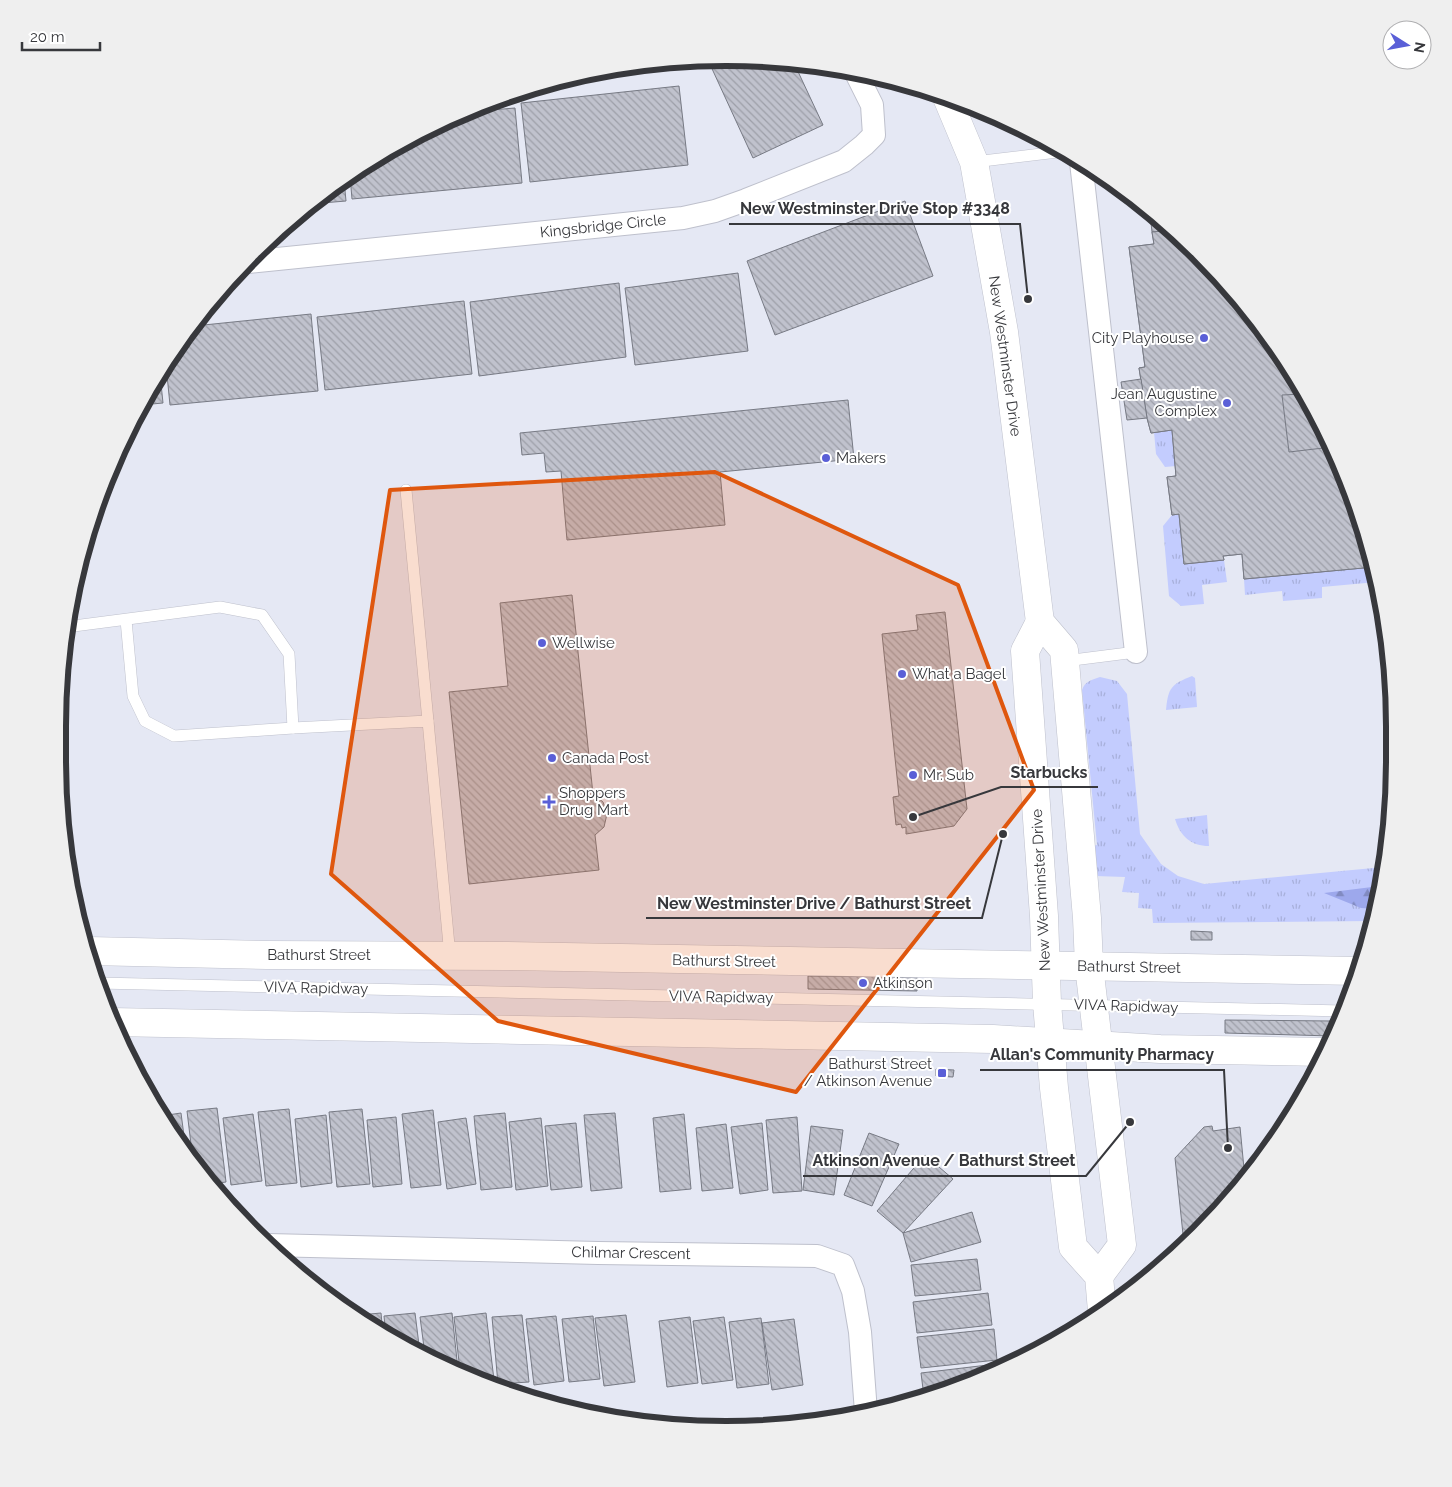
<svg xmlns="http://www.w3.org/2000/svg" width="1452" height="1487" font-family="Raleway,sans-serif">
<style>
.grass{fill:url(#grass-tufts)}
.forest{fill:url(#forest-firs)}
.building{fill:url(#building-back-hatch);stroke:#777a84}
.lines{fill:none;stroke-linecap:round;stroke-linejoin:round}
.service-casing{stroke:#bec0cc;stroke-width:12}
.minor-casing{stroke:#bec0cc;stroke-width:24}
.tertiary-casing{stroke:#bec0cc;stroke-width:29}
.secondary-casing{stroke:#bec0cc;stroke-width:29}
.service{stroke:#fff;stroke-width:11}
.minor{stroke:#fff;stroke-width:22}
.tertiary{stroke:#fff;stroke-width:28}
.secondary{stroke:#fff;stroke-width:28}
.marked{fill:#df570e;fill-opacity:0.2;stroke:#df570e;stroke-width:4;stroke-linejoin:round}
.poi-dot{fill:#5a5fd7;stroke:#fff;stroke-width:2}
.labels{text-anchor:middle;stroke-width:4;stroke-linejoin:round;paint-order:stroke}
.street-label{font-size:15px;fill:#37383c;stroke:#fff}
.poi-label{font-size:15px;fill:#37383c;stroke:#fff;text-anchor:start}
.rim{fill:none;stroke:#37383c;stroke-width:6}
.leader{fill:none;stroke:#37383c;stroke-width:2}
.callout-dot{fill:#37383c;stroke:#fff;stroke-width:2}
.callout-label{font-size:16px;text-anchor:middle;font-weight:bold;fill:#37383c;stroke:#fff;stroke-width:4;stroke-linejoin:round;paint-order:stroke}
</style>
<defs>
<pattern id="grass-tufts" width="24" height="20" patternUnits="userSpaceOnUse" patternTransform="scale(1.25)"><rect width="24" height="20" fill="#c3ccfe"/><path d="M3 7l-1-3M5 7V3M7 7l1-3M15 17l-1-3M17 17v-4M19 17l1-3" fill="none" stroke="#a8b0db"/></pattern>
<pattern id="forest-firs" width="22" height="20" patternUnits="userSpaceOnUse" patternTransform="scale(1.25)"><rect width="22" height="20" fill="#9da8ec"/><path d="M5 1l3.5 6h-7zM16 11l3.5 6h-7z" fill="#818ac0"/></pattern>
<pattern id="building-back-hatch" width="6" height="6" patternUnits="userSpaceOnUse" patternTransform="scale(1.25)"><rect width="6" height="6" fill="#c0c2cd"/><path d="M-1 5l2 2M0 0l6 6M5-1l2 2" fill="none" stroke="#9d9fa8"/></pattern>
</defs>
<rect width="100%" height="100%" fill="#e5e8f4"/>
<g class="grass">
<path d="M1172,430L1176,466L1165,467L1156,454L1154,432Z"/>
<path d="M1179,514L1185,564L1224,560L1227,582L1202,585L1204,604L1181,606L1169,596L1163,526L1172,515Z"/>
<path d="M1374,567L1377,582L1322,587V598L1283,601L1282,591L1245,595L1244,579Z"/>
<path d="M1192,676L1195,678L1197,707L1166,710C1168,687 1172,684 1192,676Z"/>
<path d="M1100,677L1117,681L1127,694L1140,834L1161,864L1178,876L1204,884L1384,867L1372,921L1153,923L1152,909L1138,908L1139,893L1122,892L1125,877L1095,876L1092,846L1097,845L1082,690C1085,681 1092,680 1100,677Z"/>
<path d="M1207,815L1209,846C1191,846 1180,836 1175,819Z"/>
</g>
<path class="forest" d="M1380,886L1375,909L1361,908L1324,893Z"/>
<g class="building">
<path d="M708,60L794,63L823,125L753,158Z"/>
<path d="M679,86L688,165L530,182L521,103Z"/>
<path d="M515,108L522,183L352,199L350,176L431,126L468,112Z"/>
<path d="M344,180L346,201L310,204L319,195Z"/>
<path d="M905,201L933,276L775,335L747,261Z"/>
<path d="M1164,221L1173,230L1152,232L1151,223Z"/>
<path d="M1173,230L1257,319L1301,391L1302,394H1303L1326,431L1372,553L1374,567L1244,579L1242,554L1223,556L1224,560L1184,564L1179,514L1172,515L1167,477L1176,476L1172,430L1151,433L1147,418L1139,368L1145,367L1129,247L1154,244L1152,232Z"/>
<path d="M1173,230L1257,319L1301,391L1302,394H1303L1326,431L1372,553L1374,567L1244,579L1242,554L1223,556L1224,560L1184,564L1179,514L1172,515L1167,477L1176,476L1172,430L1151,433L1147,418L1139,368L1145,367L1129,247L1154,244L1152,232Z"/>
<path d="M738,273L748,351L635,365L625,288Z"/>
<path d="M619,283L626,357L479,376L470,302Z"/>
<path d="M464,301L472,374L325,390L317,317Z"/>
<path d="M311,314L318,391L170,405L166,365L194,326Z"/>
<path d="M160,374L163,403L141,405L147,392Z"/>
<path d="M1141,379L1147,418L1127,420L1121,382Z"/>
<path d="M1302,394H1303L1326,431L1332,447L1289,452L1282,395Z"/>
<path d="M848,400L854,459L720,472L725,525L567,540L561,471L546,472L544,453L522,455L520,433Z"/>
<path d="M572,595L593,794L603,802L607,814L604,827L595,835L599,870L469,884L449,692L508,686L500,603Z"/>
<path d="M945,612L967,809L954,826L906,834V827L902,828L901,824L896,825L893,797L899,796L882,634L918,630L916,615Z"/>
<path d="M1191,931L1212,932V940H1191Z"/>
<path d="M808,976L917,977V991L808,989Z"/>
<path d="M1225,1020L1334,1021V1030L1332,1036L1225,1033Z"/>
<path d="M936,1069L954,1070L953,1077L936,1076Z"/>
<path d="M217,1108L226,1182L212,1184L193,1161L187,1111Z"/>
<path d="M289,1109L297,1183L266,1186L258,1112Z"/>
<path d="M362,1109L370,1184L337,1187L329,1112Z"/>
<path d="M433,1110L441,1185L411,1188L402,1114Z"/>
<path d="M181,1113L186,1151L170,1133L161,1116Z"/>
<path d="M505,1113L512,1187L481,1190L474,1116Z"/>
<path d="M615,1113L622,1188L591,1191L584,1115Z"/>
<path d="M253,1114L262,1181L231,1185L223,1118Z"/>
<path d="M684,1114L691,1189L660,1192L653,1118Z"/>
<path d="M326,1115L332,1183L301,1187L295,1119Z"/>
<path d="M396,1117L402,1184L373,1187L367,1120Z"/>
<path d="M797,1117L802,1191L773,1193L766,1120Z"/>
<path d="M466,1118L476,1184L447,1189L438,1122Z"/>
<path d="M541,1118L548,1186L516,1190L509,1122Z"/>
<path d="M576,1123L582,1187L551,1190L545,1126Z"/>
<path d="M762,1123L768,1190L740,1194L731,1127Z"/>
<path d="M726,1124L733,1188L702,1191L696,1128Z"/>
<path d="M811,1126L843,1130L834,1195L803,1190Z"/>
<path d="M1212,1126L1213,1131L1240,1127L1245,1179L1229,1202L1184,1244L1175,1158L1204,1127Z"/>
<path d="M869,1133L899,1144L872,1206L844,1195Z"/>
<path d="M925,1155L953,1179L903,1233L877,1211Z"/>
<path d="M972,1212L981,1242L911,1262L903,1233Z"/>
<path d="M977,1259L981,1290L915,1296L911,1265Z"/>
<path d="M988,1293L992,1325L917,1333L913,1302Z"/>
<path d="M381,1313L383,1334L359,1315Z"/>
<path d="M415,1313L420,1353L386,1336L384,1316Z"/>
<path d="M452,1313L458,1370L425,1355L420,1317Z"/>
<path d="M486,1313L494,1380L483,1381L460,1371L454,1317Z"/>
<path d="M522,1315L529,1382L498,1384L492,1317Z"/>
<path d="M626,1315L635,1382L604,1386L595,1318Z"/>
<path d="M556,1316L564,1381L534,1385L526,1319Z"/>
<path d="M593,1316L600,1379L569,1382L562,1319Z"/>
<path d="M690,1317L698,1383L667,1387L659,1321Z"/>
<path d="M724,1317L733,1380L702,1384L693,1321Z"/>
<path d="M761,1318L769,1384L737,1388L729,1322Z"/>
<path d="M794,1319L803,1385L772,1390L762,1323Z"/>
<path d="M994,1329L997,1360L921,1368L917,1337Z"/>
<path d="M996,1364V1370L924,1397L921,1373Z"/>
</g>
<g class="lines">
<defs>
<g id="service">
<path d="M974,162L1066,151"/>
<path d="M406,490L428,721"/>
<path d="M126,620L133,696L145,721L174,736L293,728L428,721L450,956"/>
<path d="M66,627L220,607L262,615L289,654L293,728"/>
<path d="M1065,661L1136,652"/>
<path d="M98,983L1343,1011"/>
</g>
<g id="minor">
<path d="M1081,162L1136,652"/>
<path d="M248,262L683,218L715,211L746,200L844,161L864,145L874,135L872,105L856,73"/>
<path d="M268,1245L598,1253L817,1256L843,1265L853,1291L860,1332L866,1412"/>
</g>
<g id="tertiary">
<path d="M946,95L974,162L1004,332L1040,622L1064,650L1087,918L1089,966L1122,1245L1099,1276"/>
<path d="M1040,622L1025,651L1044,916L1047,1003L1054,1088L1073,1247L1099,1276L1102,1311"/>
</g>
<g id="secondary">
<path d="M89,951L267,955L505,956L1360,971"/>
<path d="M111,1022L993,1039L1160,1049L1325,1052"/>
</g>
</defs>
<use href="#service" class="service-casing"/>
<use href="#minor" class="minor-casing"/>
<use href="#tertiary" class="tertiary-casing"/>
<use href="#secondary" class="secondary-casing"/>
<use href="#service" class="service"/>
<use href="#minor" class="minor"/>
<use href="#tertiary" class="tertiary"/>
<use href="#secondary" class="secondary"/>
</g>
<path class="marked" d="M715,472L958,585L1034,790L796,1092L498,1021L331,874L390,490Z"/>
<g class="poi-dot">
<circle cx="1204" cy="338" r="5"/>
<circle cx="1227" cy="403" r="5"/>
<circle cx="826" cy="458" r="5"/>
<circle cx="542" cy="643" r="5"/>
<circle cx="902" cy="674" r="5"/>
<circle cx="552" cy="758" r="5"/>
<circle cx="913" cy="775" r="5"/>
<path d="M546.5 794.5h5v5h5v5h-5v5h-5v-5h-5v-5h5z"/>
<circle cx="863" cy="983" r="5"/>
<rect x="937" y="1068" width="10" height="10" rx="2.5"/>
</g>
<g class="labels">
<g class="street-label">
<text transform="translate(603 226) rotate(-6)" y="5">Kingsbridge Circle</text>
<text transform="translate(1005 356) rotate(82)" y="5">New Westminster Drive</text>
<text transform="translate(1041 890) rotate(-93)" y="5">New Westminster Drive</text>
<text x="319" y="960">Bathurst Street</text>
<text transform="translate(724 961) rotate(1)" y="5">Bathurst Street</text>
<text transform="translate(1129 967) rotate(1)" y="5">Bathurst Street</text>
<text transform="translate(316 988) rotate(1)" y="5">VIVA Rapidway</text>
<text transform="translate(721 997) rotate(1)" y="5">VIVA Rapidway</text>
<text transform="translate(1126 1006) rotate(2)" y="5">VIVA Rapidway</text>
<text transform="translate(631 1253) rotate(1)" y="5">Chilmar Crescent</text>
</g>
<g class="poi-label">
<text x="1194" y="343" text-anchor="end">City Playhouse</text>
<text x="1217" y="399" text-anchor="end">Jean Augustine<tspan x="1217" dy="17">Complex</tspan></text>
<text x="836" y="463">Makers</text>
<text x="552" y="648">Wellwise</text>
<text x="912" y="679">What a Bagel</text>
<text x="562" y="763">Canada Post</text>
<text x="923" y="780">Mr. Sub</text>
<text x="559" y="798">Shoppers<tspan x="559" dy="17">Drug Mart</tspan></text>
<text x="873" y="988">Atkinson</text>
<text x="932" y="1069" text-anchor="end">Bathurst Street<tspan x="932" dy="17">/ Atkinson Avenue</tspan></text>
</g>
</g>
<path d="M0 0H1452V1487H0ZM726 66H726A660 660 0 0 1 1386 726V761A660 660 0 0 1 726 1421H726A660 660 0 0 1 66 761V726A660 660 0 0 1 726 66Z" fill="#efefef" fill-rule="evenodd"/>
<path class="rim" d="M726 66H726A660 660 0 0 1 1386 726V761A660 660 0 0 1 726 1421H726A660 660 0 0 1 66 761V726A660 660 0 0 1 726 66Z"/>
<path class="leader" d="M1028 299L1020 224H729M913 817L1001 787H1098M1003 834L982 918H646M1228 1148L1224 1070H980M1130 1122L1086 1176H803"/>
<g class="callout-dot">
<circle cx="1028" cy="299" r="5"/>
<circle cx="913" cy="817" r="5"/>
<circle cx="1003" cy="834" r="5"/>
<circle cx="1228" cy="1148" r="5"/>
<circle cx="1130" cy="1122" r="5"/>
</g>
<g class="callout-label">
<text x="875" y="214">New Westminster Drive Stop #3348</text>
<text x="1049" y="778">Starbucks</text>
<text x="814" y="909">New Westminster Drive / Bathurst Street</text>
<text x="1102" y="1060">Allan's Community Pharmacy</text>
<text x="944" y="1166">Atkinson Avenue / Bathurst Street</text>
</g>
<g transform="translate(1407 45) rotate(101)"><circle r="24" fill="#ffffff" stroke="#afafb1"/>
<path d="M0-4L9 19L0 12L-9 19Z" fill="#5a5fd7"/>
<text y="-8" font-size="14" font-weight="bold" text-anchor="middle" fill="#37383c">N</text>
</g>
<path d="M22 42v8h78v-8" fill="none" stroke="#37383c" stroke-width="2.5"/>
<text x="30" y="42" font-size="15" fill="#37383c" stroke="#ffffff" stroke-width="4" paint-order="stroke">20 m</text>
</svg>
